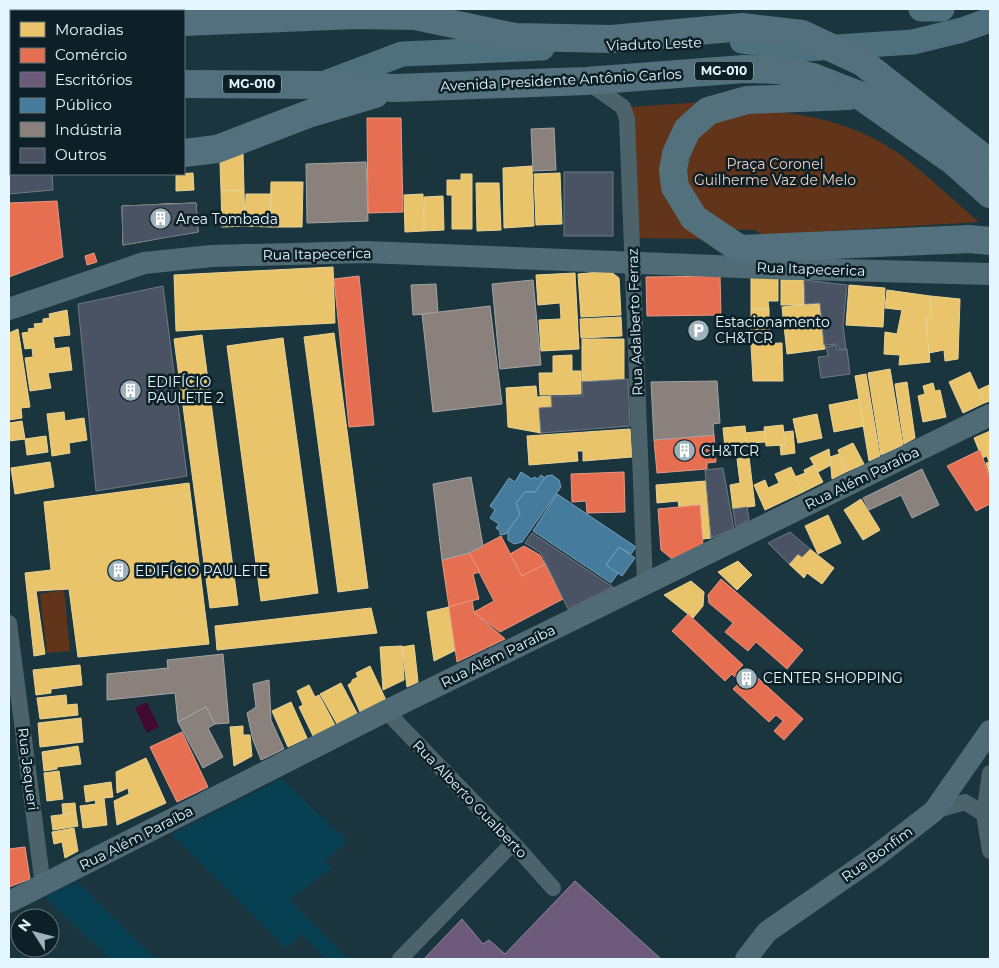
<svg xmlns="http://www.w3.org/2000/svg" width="999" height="968" font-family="Montserrat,sans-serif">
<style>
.built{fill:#084053}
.green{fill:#62351b}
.water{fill:#400a2f}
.homes{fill:#e9c46a;stroke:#e8d397}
.shops{fill:#e76f51;stroke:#e69885}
.offices{fill:#6d597a;stroke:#9188a2}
.public{fill:#457b9d;stroke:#75a0ba}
.industry{fill:#8a817c;stroke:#a5a4a3}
.building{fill:#495363;stroke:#6e7984}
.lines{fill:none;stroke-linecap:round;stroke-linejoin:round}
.street{stroke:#4d636c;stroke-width:16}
.secondary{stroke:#506b76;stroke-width:22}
.primary{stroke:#4e707c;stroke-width:25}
.highway{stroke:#53717c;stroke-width:28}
.labels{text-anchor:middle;stroke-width:5;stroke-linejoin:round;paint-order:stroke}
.shield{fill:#0e2027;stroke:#a4b6be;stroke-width:1}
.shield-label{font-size:12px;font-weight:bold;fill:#e4f6ff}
.street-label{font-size:14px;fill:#e4f6ff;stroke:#0e2027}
.park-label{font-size:14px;fill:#f5cdba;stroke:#0e2027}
.poi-label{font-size:14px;fill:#e4f6ff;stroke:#0e2027;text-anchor:start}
</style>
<rect width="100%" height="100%" fill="#1b353e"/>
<g class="built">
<path d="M282,779L346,840L340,848L324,861L332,869L289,899L348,959H326L301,934L286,949L172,834Z"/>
<path d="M78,882L156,959H110L45,896Z"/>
</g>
<g class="green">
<path d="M702,102L670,141L700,232V239L635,238L630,107Z"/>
<path d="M769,111C816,115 862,127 901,155C928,176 953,200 979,222L762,235L755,230L725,229L693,204L681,166L685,147L717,117Z"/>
<path d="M64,590L70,651L47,653L40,594Z"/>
</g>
<path class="water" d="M147,702L159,727L147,733L135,708Z"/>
<g class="homes">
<path d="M243,153L244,190L221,191L220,163Z"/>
<path d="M532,166L534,226L504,228L503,168Z"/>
<path d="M193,173L194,190L176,191V174Z"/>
<path d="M560,173L562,224L536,225L534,174Z"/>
<path d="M461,174H472V229H452V195H447V180H461Z"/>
<path d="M271,182H303L302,227H270Z"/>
<path d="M476,183H499L501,230L477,231Z"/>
<path d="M244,190L245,226L222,227L221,191Z"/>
<path d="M246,194H271L270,227L245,226Z"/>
<path d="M423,194L424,231L405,232L404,195Z"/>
<path d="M443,196L444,230L424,231V197Z"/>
<path d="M196,203L198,232L166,237L164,204Z"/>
<path d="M164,204L166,237L151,240L149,205Z"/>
<path d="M149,205L151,240L123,245L122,206Z"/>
<path d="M333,267L335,323L176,331L174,275Z"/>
<path d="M610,271L619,278L621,315L581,317L578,274Z"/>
<path d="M575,273L579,349L541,351L539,320L561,319L560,303L538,305L536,275Z"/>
<path d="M751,276H778V301H768L769,309H751Z"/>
<rect x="781" y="280" width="23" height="25"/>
<path d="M849,285L885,288L883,327L846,325Z"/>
<path d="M887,290L930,296L932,316L926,317L930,362L899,365L900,355L884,354L885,332L897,334L902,310L885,308Z"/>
<path d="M930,296L960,299L958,359L945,361L944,350L929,353L926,317L932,316Z"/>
<path d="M820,303L825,349L787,354L782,307Z"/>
<path d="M751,309H769V332L751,333Z"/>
<path d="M67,310L70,335L53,337L55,349L69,347L72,370L48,373L51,388L30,391L25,358L33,357L32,348L25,349L22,333L29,332L28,329L35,328L34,324L43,323V319L50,318L49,314Z"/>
<path d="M621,317L622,336L581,338L580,319Z"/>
<path d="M18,329L30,407L21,408L22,418L9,420V333Z"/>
<path d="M334,333L368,588L338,592L304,337Z"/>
<path d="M202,335L238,605L210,608L174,339Z"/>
<path d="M283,338L318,593L261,601L227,346Z"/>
<path d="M582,339H624V380L582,381Z"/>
<path d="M782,343L783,381H753L751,344Z"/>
<path d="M572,355V371H581V394L540,395L539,373H553V356Z"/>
<path d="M890,369L903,445L881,455L868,373Z"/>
<path d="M970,372L984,403L963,413L949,382Z"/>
<path d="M866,374L880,456L869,461L855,376Z"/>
<path d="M907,382L915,438L904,444L895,384Z"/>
<path d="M933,383L935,391L940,390L946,417L923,422L918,396L925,394L923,386Z"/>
<path d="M989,385L990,401L984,403L978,390Z"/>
<path d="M536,386L537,397L551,396L552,407L539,408L541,433L508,427L506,388Z"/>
<path d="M859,399L864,426L834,432L829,405Z"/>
<path d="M64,412L65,421L84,418L87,440L69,443L70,453L52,456L47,414Z"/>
<path d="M817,414L822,438L798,443L793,419Z"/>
<path d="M22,421L25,439L9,441V423Z"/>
<path d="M783,425L785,445L766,446L764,427Z"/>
<path d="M745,426L747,446L725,448L723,428Z"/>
<path d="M630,429L632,457L583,461V451H577L578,461L529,465L527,436Z"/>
<path d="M765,431L766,442L746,443L745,433Z"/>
<path d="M793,431L795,453L781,455L780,445H785L784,432Z"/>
<path d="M990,431V475L986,463L989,462L987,456L982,458L974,438Z"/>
<path d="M46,436L48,452L27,455L25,439Z"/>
<path d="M853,443L864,464L846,472L838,450Z"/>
<path d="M829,449L831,465L818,472L810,458Z"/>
<path d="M839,454L846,472L832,479L830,457Z"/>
<path d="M749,457L755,506L733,509L730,485L740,483L737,459Z"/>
<path d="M50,462L54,487L15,494L11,468Z"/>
<path d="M814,465L823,482L803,492L795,477L805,473L804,470Z"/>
<path d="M791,467L803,492L765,510L754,485L765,480L768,488L779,483L775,474Z"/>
<path d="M706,481L711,538L703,539L700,505L679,507L678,501L657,503L656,485Z"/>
<path d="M189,483L209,644L78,657L69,589L36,591L45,654L34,656L25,573L51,570L44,502Z"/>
<path d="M861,499L880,530L863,540L844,510Z"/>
<path d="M828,515L841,543L818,554L805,526Z"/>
<path d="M810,549L834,568L822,584L807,573L804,578L789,564L798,554L802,557Z"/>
<path d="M738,561L752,575L737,590L718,572Z"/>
<path d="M691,581L704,592L703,606L693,618L664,595Z"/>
<path d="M449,607L456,650L434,661L427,612Z"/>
<path d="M371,608L377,633L217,650L215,626Z"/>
<path d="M414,645L418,682L407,687L402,647Z"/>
<path d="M402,646L404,680L383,690L380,647Z"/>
<path d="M80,665L82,685L51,689V693L36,695L33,670Z"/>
<path d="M370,666L386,700L360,712L348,685L352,682V680L358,677L356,673Z"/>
<path d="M341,683L357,713L337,724L320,694Z"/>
<path d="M309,685L315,697L319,695L335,725L313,736L299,707L303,705L297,691Z"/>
<path d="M66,695L67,705L77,704L78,715L40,719L37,698Z"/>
<path d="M291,702L307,738L288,747L272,711Z"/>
<path d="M81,718L83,742L40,747L38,723Z"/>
<path d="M243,726V735H250L252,756L234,766L230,727Z"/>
<path d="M78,746L81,764L57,767V769L44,771L42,752Z"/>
<path d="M146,758L166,803L117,825L114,801L129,794L128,788L117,793L116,772Z"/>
<path d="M59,771L63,799L47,801L44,773Z"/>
<path d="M111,782L113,797L104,798L107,825L83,828L80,806L96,804L95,800L86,802L84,786Z"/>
<path d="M75,803L76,813L63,814L62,804Z"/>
<path d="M76,813L78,826L53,830L51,816Z"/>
<path d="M74,828L78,851L65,858L62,842L54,844L52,832Z"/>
</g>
<g class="shops">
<path d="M367,118H401L403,212L368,213Z"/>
<path d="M57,201L63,257L9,277V203Z"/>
<path d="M94,253L97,262L87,265L85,256Z"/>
<path d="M359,276L374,425L349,427L334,279Z"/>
<path d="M720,276L721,315L647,316L646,277Z"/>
<path d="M714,435L716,462L707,463V469L657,473L654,440Z"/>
<path d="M980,450L990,478V504L976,511L947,466Z"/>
<path d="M624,472L625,512L587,513L586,501L572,502L571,474Z"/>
<path d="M700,505L703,545L672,559L661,550L658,509Z"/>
<path d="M501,536L522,576L545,564L563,599L500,632L474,612L494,601L469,553Z"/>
<path d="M524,546L540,555L545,564L522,576L510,554Z"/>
<path d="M469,553L480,572L473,574L479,599L449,607L442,560Z"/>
<path d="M721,579L803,650L787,669L756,642L748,651L725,632L733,623L709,603L708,595Z"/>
<path d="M472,600L474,612L505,639L457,662L449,607Z"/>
<path d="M688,614L743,665L739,669L745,675L749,670L803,719L784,740L774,731L783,721L776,715L769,722L733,689L740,682L732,674L725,681L672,631Z"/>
<path d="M182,732L208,787L177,802L150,747Z"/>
<path d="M25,847L30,879L9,887V849Z"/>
</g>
<path class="offices" d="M575,881L661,959H424L462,919L483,944L489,940L505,954Z"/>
<g class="public">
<path d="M521,472L532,479L534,477L538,479L541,475L545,478L535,492H525L516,503L520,514L506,534L500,535V531L496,528L499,524L490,518L495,510L490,506L509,478L515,482Z"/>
<path d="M552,475L559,480L561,487L522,542L514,544L508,540V531L520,514L516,503L525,492H535L546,476Z"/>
<path d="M557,494L636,547L631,554L619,547L606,565L618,573L611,583L533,531Z"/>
<path d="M619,547L635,558L622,576L606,565Z"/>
</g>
<g class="industry">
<path d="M554,128L556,170L533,171L531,129Z"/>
<path d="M366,162L368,221L307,223L306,164Z"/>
<path d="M533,280L541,365L500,369L492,284Z"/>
<path d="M436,284L438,313L413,315L411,285Z"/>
<path d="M490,306L502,404L433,412L422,314Z"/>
<path d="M717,381L720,423L713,424L714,435L654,440L651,382Z"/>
<path d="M922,469L939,505L912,518L901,495L869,510L863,498Z"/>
<path d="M471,477L483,546L469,553L442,560L433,484Z"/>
<path d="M223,654L229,723L215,724L206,707L178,722L175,693L107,700V674L168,668L167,660Z"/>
<path d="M269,680L271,720L284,749L261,760L253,740L247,713L256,707L253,684Z"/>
<path d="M206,707L215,724L208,728L223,757L203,768L178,722Z"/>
</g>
<g class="building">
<path d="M9,106L11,107V174H52L53,190L9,194Z"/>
<rect x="564" y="172" width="49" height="64"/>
<path d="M196,203L198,232L123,245L122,206Z"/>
<path d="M804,280L847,285L843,325L846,350H840L837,344L824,345L820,303L805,304Z"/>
<path d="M163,286L187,476L96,491L78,304Z"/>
<path d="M836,345L837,350L847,349L850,374L821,378L818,357L828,356L826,347Z"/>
<path d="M628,379L630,426L541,433L539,408L552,407L551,396H583L582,382Z"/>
<path d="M723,468L734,529L711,538L705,470Z"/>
<path d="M747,507L749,520L736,527L733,509Z"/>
<path d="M790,532L810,549L802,557L798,554L789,564L768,543Z"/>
<path d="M532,533L613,587L568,609L541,553L525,543Z"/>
</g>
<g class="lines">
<g class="street">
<path d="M586,81L623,107L627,119L645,584"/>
<path d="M9,623L43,886"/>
<path d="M386,711L513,843L553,888"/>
<path d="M990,773L984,814L990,851"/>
<path d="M934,811L965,802L984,814"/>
<path d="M400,959L513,843"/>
</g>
<g class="secondary">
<path d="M9,309L144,263L212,256L366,252L766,268L990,274"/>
<path d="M9,902L386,711L990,415"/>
<path d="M746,959L767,932L876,856L934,811L990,731"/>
</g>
<g class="primary">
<path d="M921,9H942"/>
<path d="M742,41L805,49L913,42L962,30L990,20"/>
<path d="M320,85L402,54L542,48"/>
</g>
<g class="highway">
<path d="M67,9L85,11"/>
<path d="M184,22L356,15L415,16L515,37L612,39L742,27L802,34L862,62L990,163"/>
<path d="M9,68H11"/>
<path d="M184,84L320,85L396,88L586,81L744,69L778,70L813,77L859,95L953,161L990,194"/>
<path d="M848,96L747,100L708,111L687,130L676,154L673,170L675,187L694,218L740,249L970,239L990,241"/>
<path d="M184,153L217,149L311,113L375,94"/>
</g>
</g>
<defs>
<symbol id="building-disc" viewBox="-11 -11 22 22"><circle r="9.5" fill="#9eb2bb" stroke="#0e2027"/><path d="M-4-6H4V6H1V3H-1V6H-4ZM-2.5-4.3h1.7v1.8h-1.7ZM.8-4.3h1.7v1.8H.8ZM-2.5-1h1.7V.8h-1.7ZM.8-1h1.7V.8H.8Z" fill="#fff"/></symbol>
<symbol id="parking-disc" viewBox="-11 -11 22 22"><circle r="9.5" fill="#9eb2bb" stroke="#0e2027"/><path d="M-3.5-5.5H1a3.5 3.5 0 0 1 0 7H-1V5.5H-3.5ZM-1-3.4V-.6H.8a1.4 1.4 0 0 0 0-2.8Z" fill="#fff"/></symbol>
</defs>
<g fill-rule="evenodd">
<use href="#building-disc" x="148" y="206" width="25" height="25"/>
<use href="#parking-disc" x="686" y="318" width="25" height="25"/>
<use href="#building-disc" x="118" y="378" width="25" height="25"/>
<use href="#building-disc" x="672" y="438" width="25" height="25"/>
<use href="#building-disc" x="106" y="558" width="25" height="25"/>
<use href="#building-disc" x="734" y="666" width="25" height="25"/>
</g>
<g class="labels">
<g class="shield">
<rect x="695" y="61.5" width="58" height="19" rx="4"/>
<rect x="223" y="74.5" width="58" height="19" rx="4"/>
</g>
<g class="shield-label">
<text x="724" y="75">MG-010</text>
<text x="252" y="88">MG-010</text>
</g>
<g class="street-label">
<text transform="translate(654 44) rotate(-2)" y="5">Viaduto Leste</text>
<text transform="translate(561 80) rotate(-3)" y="5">Avenida Presidente Antônio Carlos</text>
<text transform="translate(317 254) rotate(-1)" y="5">Rua Itapecerica</text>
<text transform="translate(811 269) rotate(2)" y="5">Rua Itapecerica</text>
<text transform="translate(635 322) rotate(-92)" y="5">Rua Adalberto Ferraz</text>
<text transform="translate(862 478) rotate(-26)" y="5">Rua Além Paraíba</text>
<text transform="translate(498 656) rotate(-26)" y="5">Rua Além Paraíba</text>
<text transform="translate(28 769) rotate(83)" y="5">Rua Jequeri</text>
<text transform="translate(470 799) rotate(46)" y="5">Rua Alberto Gualberto</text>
<text transform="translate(136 838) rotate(-27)" y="5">Rua Além Paraíba</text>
<text transform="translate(877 854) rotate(-36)" y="5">Rua Bonfim</text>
</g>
<g class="park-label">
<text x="775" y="169">Praça Coronel<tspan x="775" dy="16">Guilherme Vaz de Melo</tspan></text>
</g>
<g class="poi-label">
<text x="176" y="224">Area Tombada</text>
<text x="715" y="327">Estacionamento<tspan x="715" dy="16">CH&amp;TCR</tspan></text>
<text x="147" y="387">EDIFÍCIO<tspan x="147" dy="16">PAULETE 2</tspan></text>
<text x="701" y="456">CH&amp;TCR</text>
<text x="135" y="576">EDIFÍCIO PAULETE</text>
<text x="763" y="683">CENTER SHOPPING</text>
</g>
</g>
<rect width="999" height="968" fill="none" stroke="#e4f6ff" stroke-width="20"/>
<rect x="10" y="10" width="175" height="165" fill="#0e2027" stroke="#64767d"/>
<rect x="20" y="22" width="25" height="15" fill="#e9c46a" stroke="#64767d"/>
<text x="55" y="35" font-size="15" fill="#e4f6ff">Moradias</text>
<rect x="20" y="48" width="25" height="15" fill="#e76f51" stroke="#64767d"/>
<text x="55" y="60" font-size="15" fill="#e4f6ff">Comércio</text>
<rect x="20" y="72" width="25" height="15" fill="#6d597a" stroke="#64767d"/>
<text x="55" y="85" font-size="15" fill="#e4f6ff">Escritórios</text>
<rect x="20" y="98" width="25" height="15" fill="#457b9d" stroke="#64767d"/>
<text x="55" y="110" font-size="15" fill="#e4f6ff">Público</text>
<rect x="20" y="122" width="25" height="15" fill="#8a817c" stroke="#64767d"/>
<text x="55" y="135" font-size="15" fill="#e4f6ff">Indústria</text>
<rect x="20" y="148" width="25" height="15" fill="#495363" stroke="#64767d"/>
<text x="55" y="160" font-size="15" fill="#e4f6ff">Outros</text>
<g transform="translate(35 933) rotate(306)"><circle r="24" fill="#0e2027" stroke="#64767d"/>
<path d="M0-4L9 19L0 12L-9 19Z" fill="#9eb2bb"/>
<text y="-8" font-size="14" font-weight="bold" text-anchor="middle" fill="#e4f6ff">N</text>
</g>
</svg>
